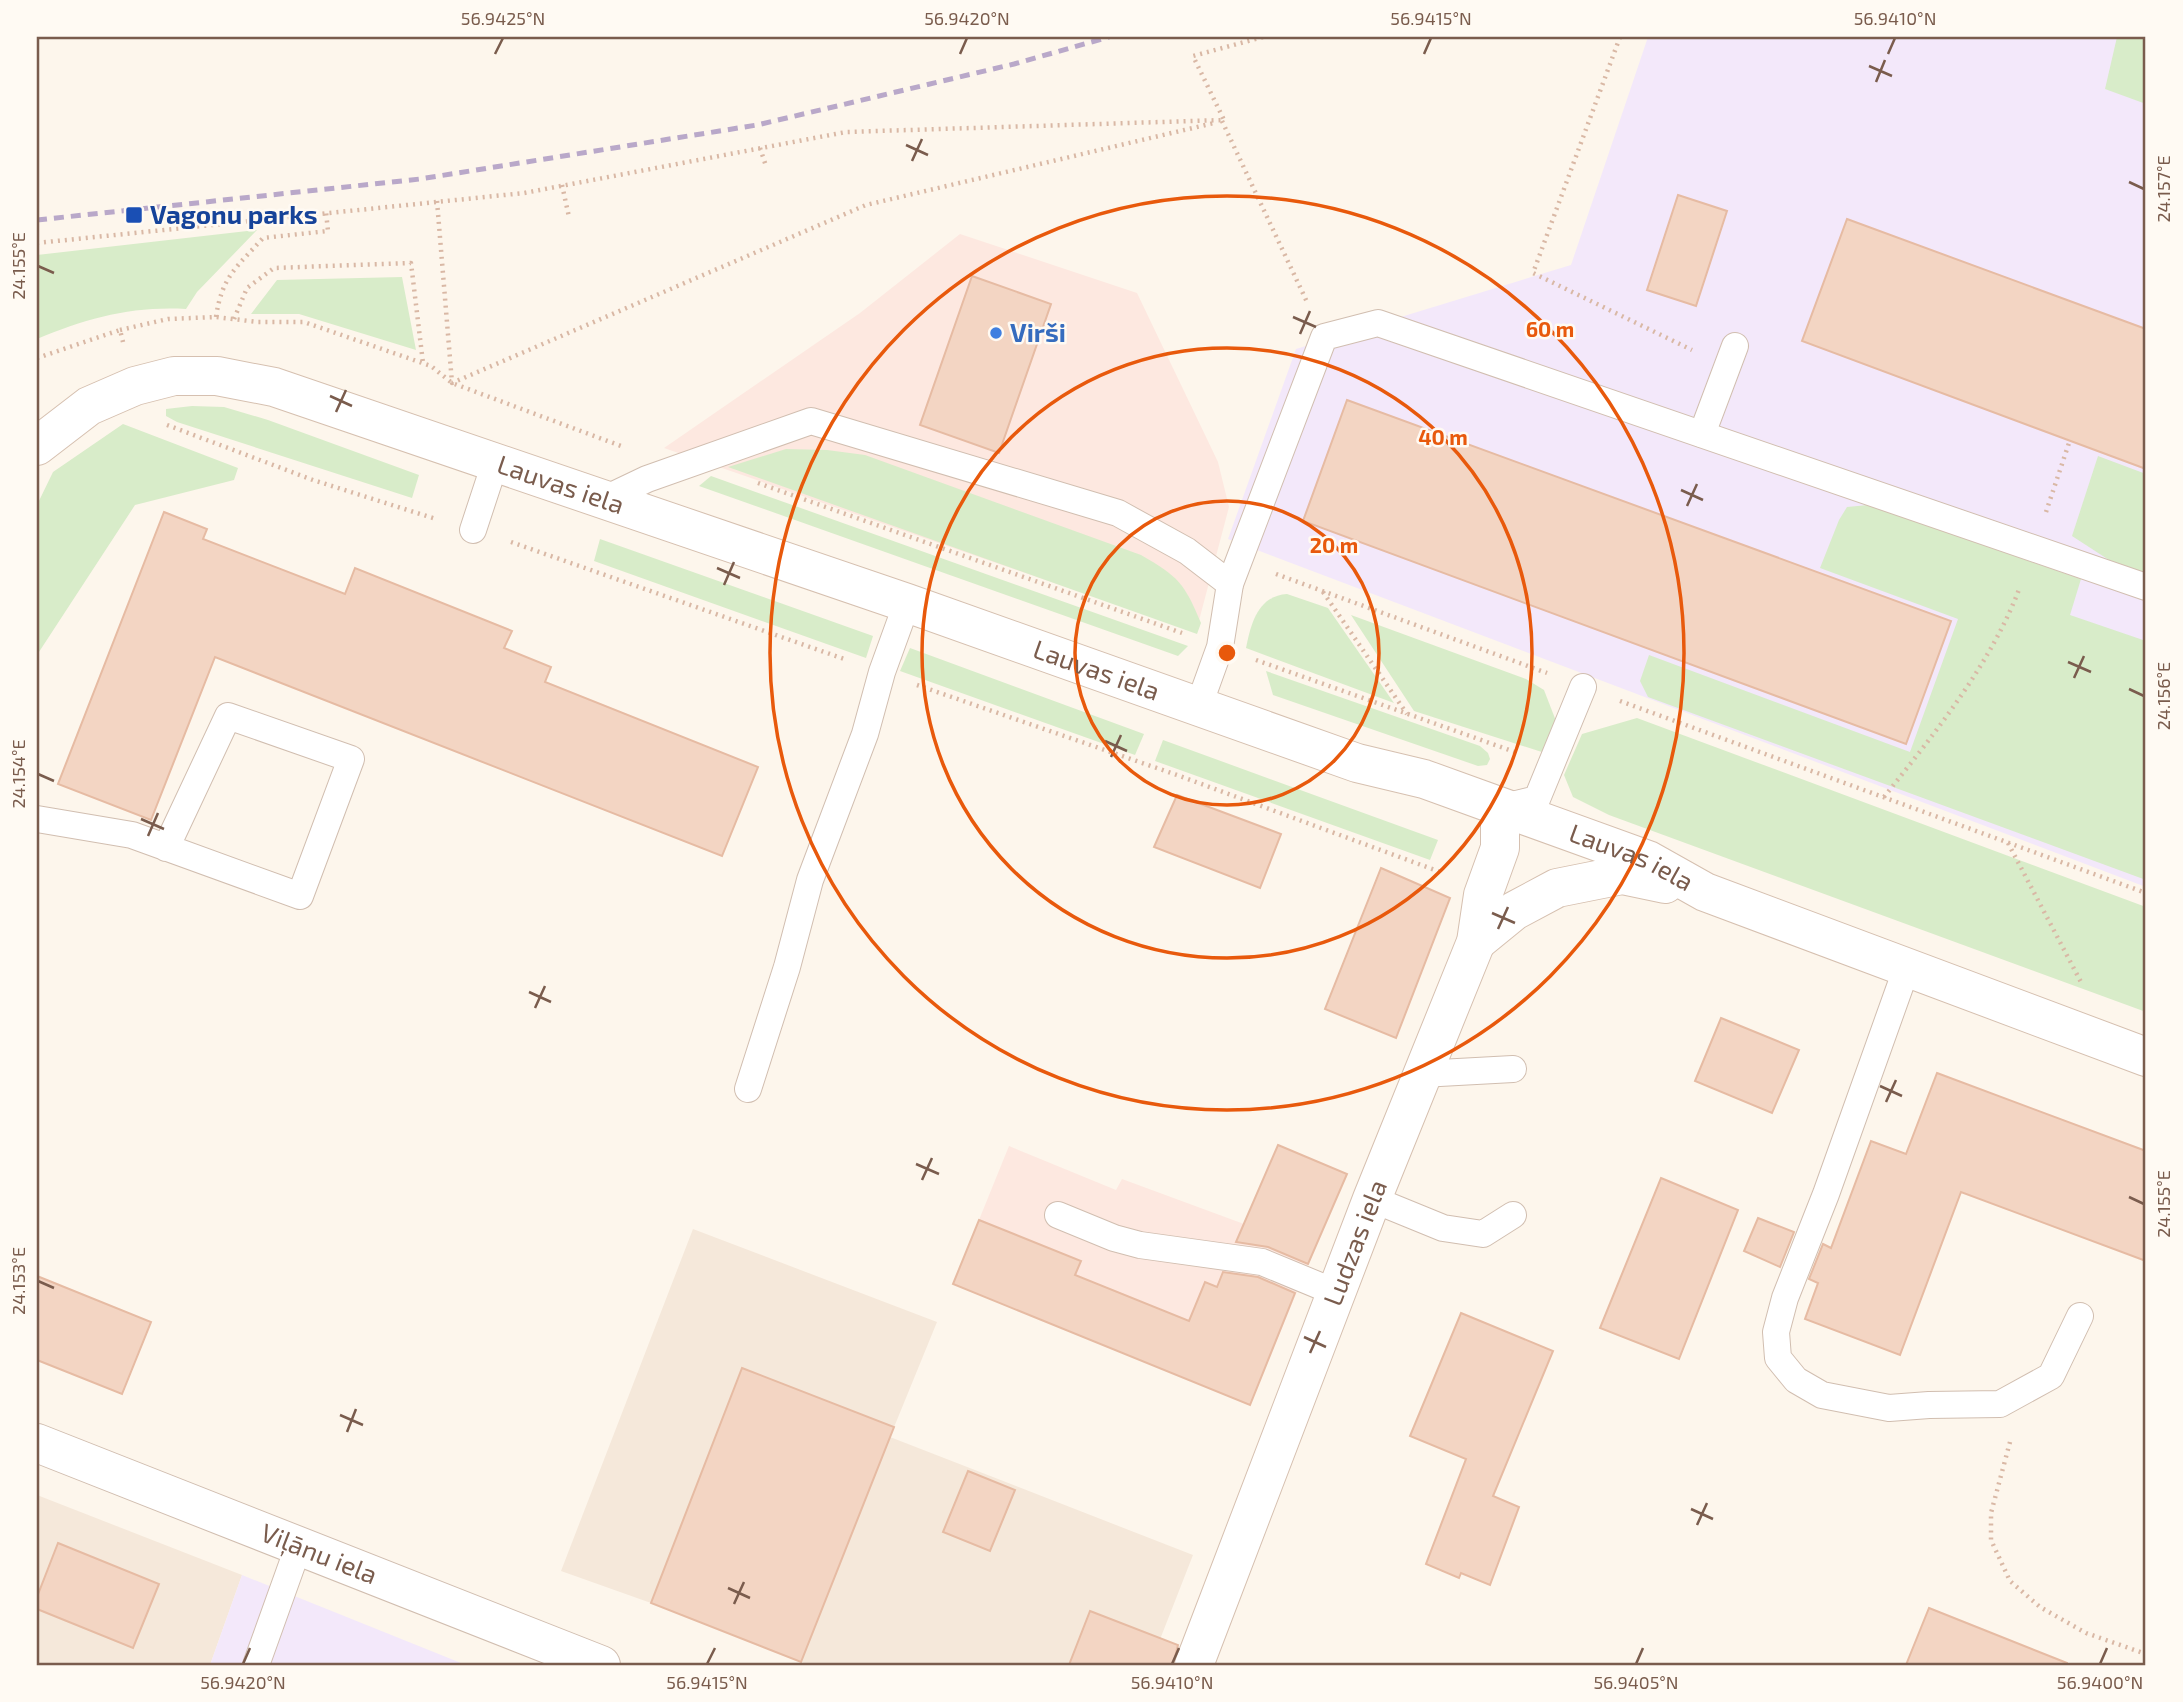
<svg xmlns="http://www.w3.org/2000/svg" width="2183" height="1702" font-family="'Exo 2',sans-serif">
<style>
.residential{fill:#f5e8da}
.commercial{fill:#fde8e0}
.education{fill:#f3e8fa}
.grass{fill:#d8ecc9}
.building{fill:#f3d5c3;stroke:#e6bba3;stroke-width:2}
.lines{fill:none;stroke-linecap:round;stroke-linejoin:round}
.lane-casing{stroke:#d1beb0;stroke-width:28}
.street-casing{stroke:#d1beb0;stroke-width:40}
.secondary-casing{stroke:#d6c0b0;stroke-width:40}
.path{stroke:#d9b8a5;stroke-width:4.5;stroke-dasharray:2 5;stroke-linecap:butt}
.lane{stroke:#fff;stroke-width:26}
.street{stroke:#fff;stroke-width:38}
.secondary{stroke:#fff;stroke-width:38}
.rail{stroke:#b9a8c9;stroke-width:5;stroke-dasharray:10 7;stroke-linecap:butt}
.ticks{fill:none;stroke:#7a5c4d;stroke-width:2.5}
.ring{fill:none;stroke:#e8590c;stroke-width:3.5}
.transit-dot{fill:#1a4fb4;stroke:#fffaf3;stroke-width:2.5}
.shop-dot{fill:#3f7fe0;stroke:#fffaf3;stroke-width:2.5}
.labels{text-anchor:middle;stroke-width:5;stroke-linejoin:round;paint-order:stroke}
.transit-label{font-size:26px;font-weight:bold;fill:#164399;stroke:#fffaf3;text-anchor:start}
.shop-label{font-size:26px;font-weight:bold;fill:#366cbe;stroke:#fffaf3;text-anchor:start}
.street-label{font-size:26px;fill:#7a5c4d;stroke:#fffaf3}
.centre{fill:#e8590c;stroke:#fffaf3;stroke-width:3.5}
.ring-label{font-size:21px;text-anchor:middle;font-weight:bold;fill:#e8590c;stroke:#fffaf3;stroke-width:5;stroke-linejoin:round;paint-order:stroke}
.neatline{fill:none;stroke:#7a5c4d;stroke-width:2.5}
.ticks-label{font-size:18px;text-anchor:middle;fill:#7a5c4d}
</style>
<rect width="100%" height="100%" fill="#fdf6ec"/>
<g class="residential">
<path d="M693,1229L937,1322L890,1437L1193,1555L1150,1665H809L651,1603L561,1571Z"/>
<path d="M37,1495L242,1575L210,1665H37Z"/>
</g>
<g class="commercial">
<path d="M960,234L1137,293L1218,462L1229,507L1196,632L664,448L860,313Z"/>
<path d="M1009,1146L1116,1190L1122,1179L1244,1224L1313,1253L1250,1405L953,1284Z"/>
</g>
<g class="education">
<path d="M1648,37H2146V887L1228,539L1296,349L1571,265Z"/>
<path d="M242,1575L466,1665H210Z"/>
</g>
<g class="grass">
<path d="M2117,37H2146V104L2105,89Z"/>
<path d="M257,230L197,292L186,309C132,306 87,318 37,339V255Z"/>
<path d="M402,277L416,350L299,314H251L277,280Z"/>
<path d="M192,406L224,407L268,420L419,475L412,498L177,422L166,416V409Z"/>
<path d="M123,424L238,468L234,480L135,505L37,655V505L53,472Z"/>
<path d="M786,449L827,450L865,455L1141,555C1179,577 1184,583 1201,623L1197,634L728,467Z"/>
<path d="M2098,456L2146,474V573L2109,560L2072,536Z"/>
<path d="M711,476L1188,646L1178,656L699,486Z"/>
<path d="M1868,505L2081,579L2070,615L2146,641V880L1648,697L1640,681L1649,655L1910,752L1958,619L1820,568L1839,520L1847,507Z"/>
<path d="M600,539L873,636L866,658L594,561Z"/>
<path d="M1287,594L1328,608L1394,703L1246,648C1251,623 1258,596 1287,594Z"/>
<path d="M1351,615L1526,679L1544,690L1556,721L1545,753L1414,711Z"/>
<path d="M910,648L1144,734L1135,755L900,671Z"/>
<path d="M1266,671L1480,746L1488,753L1490,759L1487,765L1478,766L1273,695Z"/>
<path d="M1637,718L2146,907V1012L1609,815L1573,797L1564,775L1582,734Z"/>
<path d="M1163,740L1438,840L1430,860L1155,761Z"/>
</g>
<g class="building">
<path d="M1678,195L1727,211L1696,306L1647,290Z"/>
<path d="M1847,219L2146,329V469L1802,341Z"/>
<path d="M972,276L1051,304L999,453L920,425Z"/>
<path d="M1347,400L1951,621L1906,744L1303,521Z"/>
<path d="M164,512L207,529L203,539L345,594L355,568L512,631L504,648L551,667L545,682L758,767L722,856L215,657L151,820L58,784Z"/>
<path d="M1177,795L1281,834L1260,888L1154,847Z"/>
<path d="M1381,868L1450,898L1396,1038L1325,1009Z"/>
<path d="M1721,1018L1799,1050L1772,1113L1695,1081Z"/>
<path d="M1937,1073L2146,1151V1261L1961,1192L1900,1355L1805,1319L1818,1283L1809,1279L1823,1244L1831,1248L1871,1141L1906,1154Z"/>
<path d="M1278,1145L1347,1174L1308,1264L1268,1247L1236,1242Z"/>
<path d="M1661,1178L1738,1210L1679,1359L1600,1328Z"/>
<path d="M1758,1218L1794,1232L1780,1267L1744,1251Z"/>
<path d="M979,1220L1081,1261L1075,1275L1189,1321L1205,1282L1217,1287L1223,1272L1258,1277L1295,1293L1250,1405L953,1284Z"/>
<path d="M37,1276L151,1322L122,1394L37,1360Z"/>
<path d="M1461,1313L1553,1351L1493,1496L1519,1507L1490,1585L1461,1573L1459,1578L1426,1564L1466,1459L1410,1436Z"/>
<path d="M742,1368L894,1427L801,1662L651,1603Z"/>
<path d="M968,1471L1015,1490L990,1551L943,1532Z"/>
<path d="M58,1543L159,1584L133,1648L37,1609V1597Z"/>
<path d="M1929,1608L2067,1663V1665H1906Z"/>
<path d="M1090,1611L1178,1645L1173,1665H1069Z"/>
</g>
<g class="lines">
<defs>
<g id="lane">
<path d="M1702,434L1735,346"/>
<path d="M603,500L647,479L811,421L1118,513L1187,551L1230,584"/>
<path d="M473,530L495,463"/>
<path d="M1198,708L1220,647L1230,584L1324,337L1378,323L2146,587"/>
<path d="M1504,807L1537,799L1583,687"/>
<path d="M37,819L132,835L300,896L351,759L228,716L166,848"/>
<path d="M1907,967L1826,1194L1785,1298L1776,1332L1778,1358L1796,1380L1822,1395L1889,1408L1929,1405L2000,1404L2051,1376L2080,1316"/>
<path d="M1421,1074L1513,1069"/>
<path d="M748,1089L787,967L810,880L865,734L882,672L907,603"/>
<path d="M1372,1199L1443,1228L1483,1234L1513,1215"/>
<path d="M1058,1215L1114,1238L1140,1245L1262,1262L1337,1293"/>
<path d="M256,1665L299,1545"/>
</g>
<g id="street">
<path id="s1" d="M37,1443L601,1665"/>
</g>
<g id="secondary">
<path id="s2" d="M37,446L89,406L135,386L174,376H217L274,387L907,603L1357,763L1424,779L1648,860L1705,892L2146,1057"/>
<path d="M1476,942L1514,911L1557,888L1622,875L1665,884"/>
<path id="s3" d="M1194,1665L1372,1199L1476,942L1483,895L1500,848V808"/>
</g>
</defs>
<use href="#lane" class="lane-casing"/>
<use href="#street" class="street-casing"/>
<use href="#secondary" class="secondary-casing"/>
<g class="path">
<path d="M1620,37L1533,273L1692,350"/>
<path d="M1222,121L1307,302"/>
<path d="M760,148L766,166"/>
<path d="M562,185L569,217"/>
<path d="M437,201L452,383L866,205L1214,123"/>
<path d="M37,243L524,193L846,132L1224,120L1193,56L1263,37"/>
<path d="M216,317C222,276 237,267 263,238L328,231L326,212"/>
<path d="M234,319L247,288L274,268L411,263L423,363"/>
<path d="M120,330L168,319L216,317L258,322H304L431,366L452,383L621,446"/>
<path d="M37,358L120,330L123,342"/>
<path d="M167,425L313,480L436,519"/>
<path d="M758,483L1182,633"/>
<path d="M2046,512L2070,440"/>
<path d="M511,542L847,660"/>
<path d="M1276,574L1547,673"/>
<path d="M1323,592L1407,714"/>
<path d="M1256,660L1515,752"/>
<path d="M917,685L1177,775L1443,873"/>
<path d="M1620,701L2146,893"/>
<path d="M1884,797C1935,733 1991,664 2020,587"/>
<path d="M2008,843L2082,984"/>
<path d="M2010,1442L1991,1513V1540L2010,1581L2040,1607L2086,1633L2146,1654"/>
</g>
<use href="#lane" class="lane"/>
<use href="#street" class="street"/>
<use href="#secondary" class="secondary"/>
<path class="rail" d="M37,220L420,179L757,125L1014,64L1109,37"/>
</g>
<path class="ticks" d="M495,54L503,38M960,54L967,38M1424,54L1431,38M1888,54L1895,38M1869,66L1892,76M1876,82L1885,60M906,145L928,155M912,161L922,139M2129,182L2144,189M38,266L54,273M1293,317L1316,327M1300,334L1310,311M330,396L352,406M336,412L346,390M1681,490L1703,500M1687,506L1697,484M717,568L740,578M724,585L734,562M2068,662L2091,672M2074,678L2084,656M2129,689L2144,696M1105,741L1127,751M1111,757L1121,735M38,774L54,781M141,819L164,829M148,836L158,813M1492,913L1515,923M1498,929L1508,907M529,992L551,1002M535,1008L545,986M1880,1086L1902,1096M1886,1102L1896,1080M916,1164L939,1174M922,1180L932,1158M2129,1197L2144,1204M38,1281L54,1288M1304,1337L1326,1347M1310,1353L1320,1331M340,1415L363,1425M347,1432L356,1409M1691,1509L1713,1519M1697,1525L1707,1503M728,1588L750,1598M734,1604L744,1582M243,1664L250,1648M707,1664L715,1648M1172,1664L1179,1648M1636,1664L1643,1648M2100,1664L2107,1648"/>
<g class="ring">
<circle cx="1227" cy="653" r="152"/>
<circle cx="1227" cy="653" r="305"/>
<circle cx="1227" cy="653" r="457"/>
</g>
<rect class="transit-dot" x="125" y="206" width="18" height="18" rx="3.5"/>
<circle class="shop-dot" cx="996" cy="333" r="7"/>
<g class="labels">
<g class="transit-label">
<text x="150" y="224">Vagonu parks</text>
</g>
<g class="shop-label">
<text x="1010" y="342">Virši</text>
</g>
<g class="street-label">
<text dy="9" stroke="none"><textPath href="#s2" startOffset="560">Lauvas iela</textPath></text>
<text dy="9" stroke="none"><textPath href="#s2" startOffset="1127">Lauvas iela</textPath></text>
<text dy="9" stroke="none"><textPath href="#s2" startOffset="1694">Lauvas iela</textPath></text>
<text dy="9" stroke="none"><textPath href="#s3" startOffset="452">Ludzas iela</textPath></text>
<text dy="9" stroke="none"><textPath href="#s1" startOffset="303">Viļānu iela</textPath></text>
</g>
</g>
<circle cx="1227" cy="653" r="10" class="centre"/>
<g class="ring-label">
<text x="1550" y="337">60 m</text>
<text x="1443" y="445">40 m</text>
<text x="1334" y="553">20 m</text>
</g>
<rect width="2183" height="1702" fill="none" stroke="#fffaf3" stroke-width="77"/>
<rect x="38" y="38" width="2106" height="1626" class="neatline"/>
<g class="ticks-label">
<text x="503" y="25">56.9425°N</text>
<text x="967" y="25">56.9420°N</text>
<text x="1431" y="25">56.9415°N</text>
<text x="1895" y="25">56.9410°N</text>
<text transform="translate(2164 189) rotate(-90)" y="6">24.157°E</text>
<text transform="translate(19 266) rotate(-90)" y="6">24.155°E</text>
<text transform="translate(2164 696) rotate(-90)" y="6">24.156°E</text>
<text transform="translate(19 774) rotate(-90)" y="6">24.154°E</text>
<text transform="translate(2164 1204) rotate(-90)" y="6">24.155°E</text>
<text transform="translate(19 1281) rotate(-90)" y="6">24.153°E</text>
<text x="243" y="1689">56.9420°N</text>
<text x="707" y="1689">56.9415°N</text>
<text x="1172" y="1689">56.9410°N</text>
<text x="1636" y="1689">56.9405°N</text>
<text x="2100" y="1689">56.9400°N</text>
</g>
</svg>
